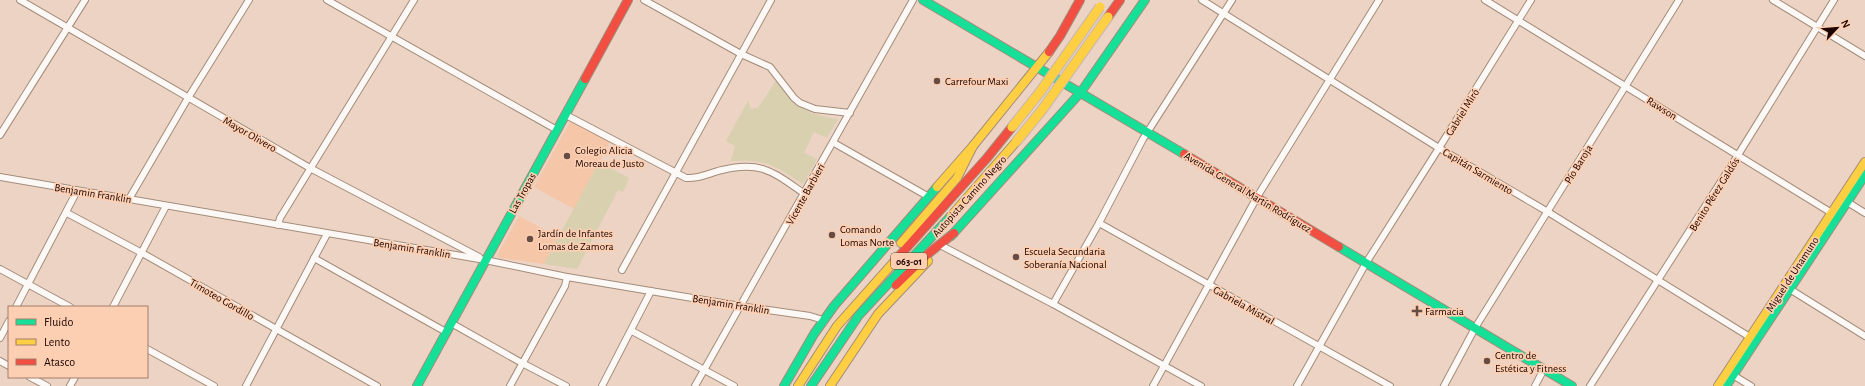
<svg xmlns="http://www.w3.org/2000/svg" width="1865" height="386" font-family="'Alegreya Sans',sans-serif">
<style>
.built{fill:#f6c6a8}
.green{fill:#d8d0ae}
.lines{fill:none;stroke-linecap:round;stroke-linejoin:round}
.street-casing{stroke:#a38c7a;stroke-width:8}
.fast-casing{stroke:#a38c7a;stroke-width:10}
.slow-casing{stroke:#a38c7a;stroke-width:10}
.jam-casing{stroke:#a38c7a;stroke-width:10}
.street{stroke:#fcf8f6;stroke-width:6}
.fast{stroke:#16e098;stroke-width:8}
.slow{stroke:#ffcf43;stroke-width:8}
.jam{stroke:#f24e42;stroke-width:8}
.slow-bridge-casing{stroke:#c6b8b2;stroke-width:11;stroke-linecap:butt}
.slow-bridge{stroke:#ffcf43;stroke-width:9}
.poi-dot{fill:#654c44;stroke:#fdcfb2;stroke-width:1.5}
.labels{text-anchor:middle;stroke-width:3.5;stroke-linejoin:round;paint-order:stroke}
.shield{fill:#fdcfb2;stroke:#604135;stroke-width:1}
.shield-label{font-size:10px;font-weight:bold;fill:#1c0400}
.poi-label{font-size:11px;fill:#1c0400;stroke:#fdcfb2;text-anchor:start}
.street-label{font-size:11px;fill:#1c0400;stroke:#fdcfb2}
</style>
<rect width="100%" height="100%" fill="#ecd3c3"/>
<g class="built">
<path d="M571,120L610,142L574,209L534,187Z"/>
<path d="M519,216L558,237L544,264L500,258L497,255Z"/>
</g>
<g class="green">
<path d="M777,79C794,105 806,115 838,119L827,138L814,132L804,153L817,159L803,184C775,166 765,158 731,161L735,146L726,141L748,101L751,109L758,108Z"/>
<path d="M599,162L629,178L623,192L618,190L577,269L544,264Z"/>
</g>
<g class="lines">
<defs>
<g id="street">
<path d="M20,0L310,168L479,257"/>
<path d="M327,0L557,130"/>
<path d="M644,0L741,54L770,67L794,98L800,103L815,109L850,113"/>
<path d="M1202,0L1439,148L1548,212L1753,339"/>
<path d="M1485,0L1835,215"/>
<path d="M1773,0L1865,56"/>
<path d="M566,115L686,178C700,179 709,173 722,170C762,160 774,173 805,194"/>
<path d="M0,135L85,0"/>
<path d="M834,143L929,197"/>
<path d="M0,177L485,260L567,277L740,306L810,316L823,320"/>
<path d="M129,199L188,98L249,0"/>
<path d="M1844,200L1865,213"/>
<path d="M67,213L142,253L377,386"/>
<path d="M1099,223L1390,386"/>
<path d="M278,225L280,218L414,0"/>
<path d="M942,246L1053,304L1201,386"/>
<path d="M314,258L446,332"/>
<path d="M0,269L70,307"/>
<path d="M622,270L771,0"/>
<path d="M1788,288L1865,336"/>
<path d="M1053,304L1099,223L1143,139L1232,0"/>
<path d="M16,307L77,191"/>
<path d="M113,307L166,206"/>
<path d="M451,323L522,363L566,386"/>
<path d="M632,331L734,386"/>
<path d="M0,338L9,321"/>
<path d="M147,349L214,386"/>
<path d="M0,361L9,366"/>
<path d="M1731,374L1751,386"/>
<path d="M30,377L47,386"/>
<path d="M70,386L75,377"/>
<path d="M246,386L327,234"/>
<path d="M510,386L565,286L567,277"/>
<path d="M602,386L651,291"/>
<path d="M695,386L913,0"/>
<path d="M1153,386L1257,197L1379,0"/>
<path d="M1297,386L1366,263L1439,148L1531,0"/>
<path d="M1444,386L1475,328L1679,0"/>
<path d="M1535,386L1544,369"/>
<path d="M1590,386L1738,155L1834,0"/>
</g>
<g id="fast">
<path d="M923,0L1184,154"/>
<path d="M951,236L1081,92L1145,0"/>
<path d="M1339,247L1572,386"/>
<path d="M417,386L585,79"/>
<path d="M784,386L814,334L834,306L937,187"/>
<path d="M811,386L859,315L951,216"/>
<path d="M1726,386L1865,175"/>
</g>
<g id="slow">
<path d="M937,187L973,146L1049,52"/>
<path d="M951,216L1016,142"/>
<path d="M901,243L957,178L973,146"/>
<path d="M798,386L837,326L901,254"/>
<path d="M830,386L878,314L928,261"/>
<path d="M1718,386L1865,162"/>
</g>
<g id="jam">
<path d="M1108,17L1120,0"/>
<path d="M1049,52L1060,36L1080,0"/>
<path d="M585,79L628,0"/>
<path d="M1184,154L1339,247"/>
<path d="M901,254L987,158L1012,127"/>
<path d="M896,285L929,253L954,233"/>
</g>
</defs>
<use href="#street" class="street-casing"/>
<use href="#fast" class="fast-casing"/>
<use href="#slow" class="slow-casing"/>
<use href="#jam" class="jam-casing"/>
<use href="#street" class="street"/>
<use href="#fast" class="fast"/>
<use href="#slow" class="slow"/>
<use href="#jam" class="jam"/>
<defs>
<g id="slow-bridge">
<path d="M1012,127L1040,92L1100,7"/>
<path d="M1016,142L1042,110L1108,17"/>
</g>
</defs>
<use href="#slow-bridge" class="slow-bridge-casing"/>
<use href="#slow-bridge" class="slow-bridge"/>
</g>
<g class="poi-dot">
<circle cx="937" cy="81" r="4"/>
<circle cx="567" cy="156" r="4"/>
<circle cx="832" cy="235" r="4"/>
<circle cx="530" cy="239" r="4"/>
<circle cx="1016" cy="257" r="4"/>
<path d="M1415 305h4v4h4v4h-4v4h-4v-4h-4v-4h4z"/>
<circle cx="1487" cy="361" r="4"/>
</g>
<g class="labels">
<rect class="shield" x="891" y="253" width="36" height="16" rx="3"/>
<g class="shield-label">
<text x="909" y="265">063-01</text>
</g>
<g class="poi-label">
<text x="945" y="85">Carrefour Maxi</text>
<text x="575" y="154">Colegio Alicia<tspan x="575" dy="13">Moreau de Justo</tspan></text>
<text x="840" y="233">Comando<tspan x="840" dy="13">Lomas Norte</tspan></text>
<text x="538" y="237">Jardín de Infantes<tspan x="538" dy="13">Lomas de Zamora</tspan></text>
<text x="1024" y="255">Escuela Secundaria<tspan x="1024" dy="13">Soberanía Nacional</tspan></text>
<text x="1425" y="315">Farmacia</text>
<text x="1495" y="359">Centro de<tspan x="1495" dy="13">Estética y Fitness</tspan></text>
</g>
<g class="street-label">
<text transform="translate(1662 108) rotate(32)" y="4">Rawson</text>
<text transform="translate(1462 112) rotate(-58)" y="4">Gabriel Miró</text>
<text transform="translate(250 134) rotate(30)" y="4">Mayor Olivero</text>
<text transform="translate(1578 164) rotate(-58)" y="4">Pío Baroja</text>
<text transform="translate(1478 171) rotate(31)" y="4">Capitán Sarmiento</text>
<text transform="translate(1248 192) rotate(31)" y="4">Avenida General Martín Rodríguez</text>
<text transform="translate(93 193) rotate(9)" y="4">Benjamin Franklin</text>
<text transform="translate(522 193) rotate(-61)" y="4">Las Tropas</text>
<text transform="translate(805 194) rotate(-61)" y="4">Vicente Barbieri</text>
<text transform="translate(1714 194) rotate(-58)" y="4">Benito Pérez Galdós</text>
<text transform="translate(969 196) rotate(-48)" y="4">Autopista Camino Negro</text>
<text transform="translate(412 248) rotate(9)" y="4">Benjamin Franklin</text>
<text transform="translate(1792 274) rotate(-57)" y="4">Miguel de Unamuno</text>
<text transform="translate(222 299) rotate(30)" y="4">Timoteo Gordillo</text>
<text transform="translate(731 304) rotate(9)" y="4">Benjamin Franklin</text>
<text transform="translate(1244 305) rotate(29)" y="4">Gabriela Mistral</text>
</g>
</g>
<rect x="8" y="306" width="140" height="72" fill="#fdcfb2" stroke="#a37e6b"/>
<rect x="16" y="319" width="20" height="6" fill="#16e098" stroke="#a37e6b"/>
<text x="44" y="326" font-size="12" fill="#1c0400">Fluido</text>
<rect x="16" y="339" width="20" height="6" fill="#ffcf43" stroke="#a37e6b"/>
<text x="44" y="346" font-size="12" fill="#1c0400">Lento</text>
<rect x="16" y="359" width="20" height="6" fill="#f24e42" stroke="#a37e6b"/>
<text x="44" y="366" font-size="12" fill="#1c0400">Atasco</text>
<g transform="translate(1837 28) rotate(64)" stroke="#fdcfb2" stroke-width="3" paint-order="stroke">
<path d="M0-3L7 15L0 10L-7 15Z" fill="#1c0400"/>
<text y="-6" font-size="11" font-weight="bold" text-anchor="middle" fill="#1c0400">N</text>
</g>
</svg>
